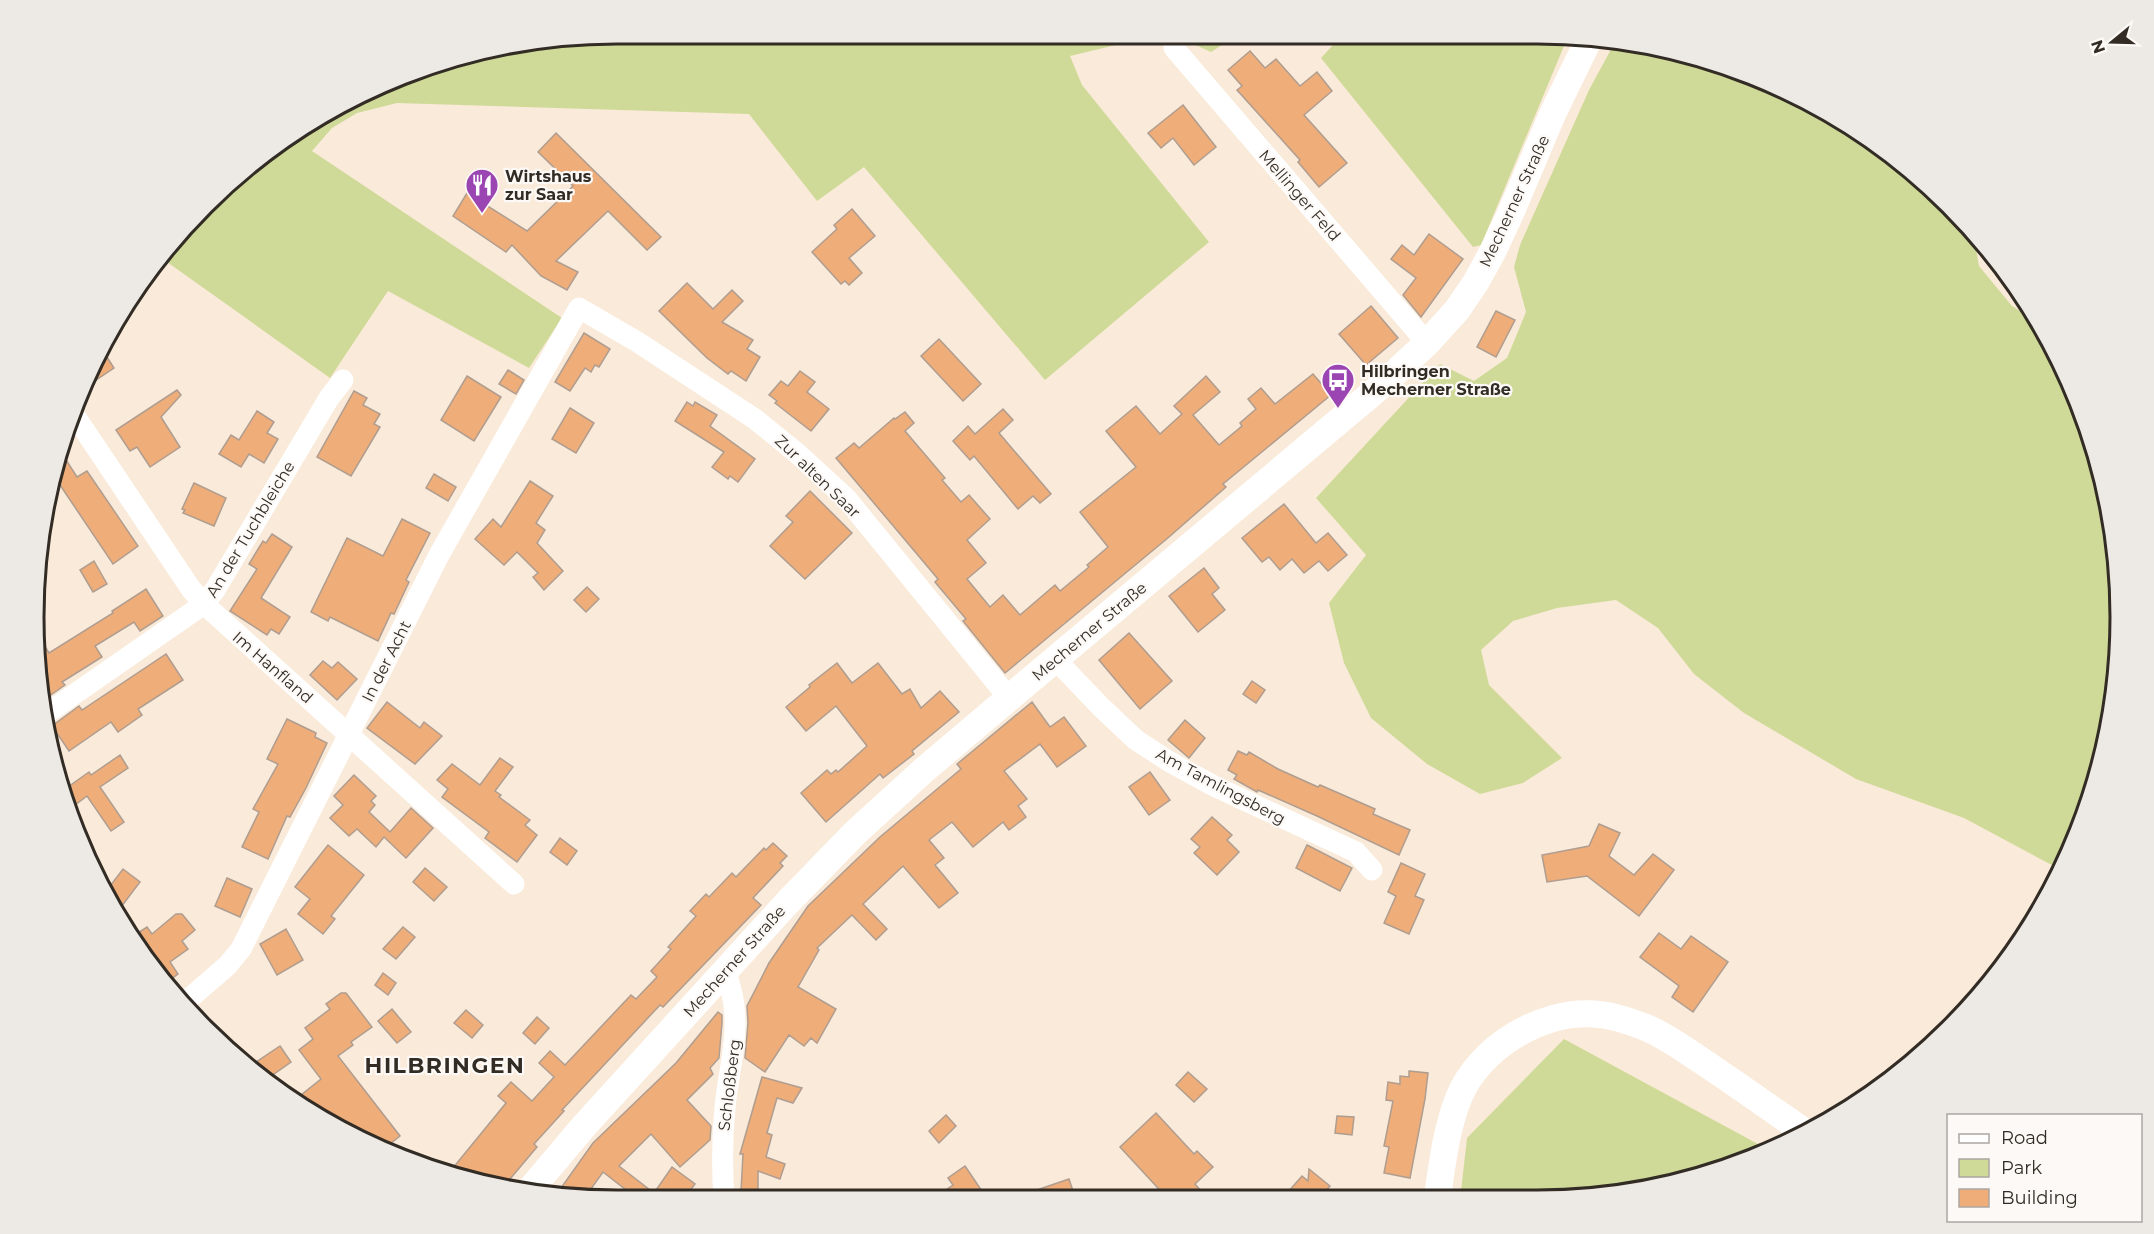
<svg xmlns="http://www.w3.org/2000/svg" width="2154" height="1234" font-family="Montserrat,sans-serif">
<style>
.green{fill:#d0da98}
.building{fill:#eead79;stroke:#af9d90;stroke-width:1.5}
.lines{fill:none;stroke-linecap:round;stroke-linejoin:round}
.minor{stroke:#fff;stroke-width:21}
.major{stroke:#fff;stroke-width:27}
.labels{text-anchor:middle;stroke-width:4.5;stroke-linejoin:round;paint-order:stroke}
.poi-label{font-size:16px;font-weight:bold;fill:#322c25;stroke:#fdf9f6;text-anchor:start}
.street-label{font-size:16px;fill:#322c25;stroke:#fdf9f6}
.district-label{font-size:22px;font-weight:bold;letter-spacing:1.5px;fill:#322c25;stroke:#fdf9f6}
.rim{fill:none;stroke:#322c25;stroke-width:3}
</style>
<rect width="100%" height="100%" fill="#faead9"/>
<g class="green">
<path d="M617,33L1162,34L1070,56L1082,85L1209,242L1045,380L864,167L817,201L749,114L397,103L357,113L332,128L312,151L562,318L529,368L388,291L330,378L160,257L204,204L262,153L358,93L430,64Z"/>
<path d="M1171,34H1239L1211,52Z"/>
<path d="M1343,34H1569L1481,245L1473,247L1321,58Z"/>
<path d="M1615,42L1724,64L1861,131L1950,204L1973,232L1979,266L2012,306L2038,322L2076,393L2110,503L2121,617L2110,731L2077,840L2061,870L1964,818L1856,779L1744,713L1694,674L1658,628L1616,600L1557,608L1513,621L1481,650L1489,685L1562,758L1523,783L1480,794L1427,764L1371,718L1344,663L1329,603L1366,555L1316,498L1440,364L1474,381L1507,358L1526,312L1514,267L1520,245L1589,90Z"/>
<path d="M1564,1039L1769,1150L1724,1170L1576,1200H1460L1467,1138Z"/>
</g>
<g class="building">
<path d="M1250,51L1265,68L1276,59L1300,86L1317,72L1332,91L1304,115L1347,163L1319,187L1298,162L1300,160L1237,90L1242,86L1228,70Z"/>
<path d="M1183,105L1216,147L1194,165L1173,138L1161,148L1148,133Z"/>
<path d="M556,133L661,237L647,250L608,211L556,261L578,272L567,290L541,276L512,245L506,252L453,216L467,193L527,231L573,186L538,152Z"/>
<path d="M852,209L875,236L849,258L862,273L849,285L845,281L841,284L812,252L837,229L834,225Z"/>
<path d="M1429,234L1463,259L1421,317L1403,295L1416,278L1391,259L1402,245L1414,255Z"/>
<path d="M687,283L713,309L732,290L743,301L722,322L753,340L747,349L760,357L746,381L731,371L728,374L707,358L659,311Z"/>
<path d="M1371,306L1398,338L1366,365L1339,334Z"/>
<path d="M1496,311L1515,320L1496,357L1477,347Z"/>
<path d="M584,333L610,349L599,367L595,365L591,372L585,368L570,391L555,382Z"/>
<path d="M939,339L981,384L963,401L921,356Z"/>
<path d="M100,346L114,368L81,390L93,359Z"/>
<path d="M508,370L524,380L516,394L499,384Z"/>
<path d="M800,371L815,382L807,392L829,409L811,431L775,403L777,401L769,395L781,381L788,386Z"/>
<path d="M1313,374L1331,395L1223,484L1226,487L1169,537L1005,673L963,621L966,619L935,582L938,579L836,458L854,443L859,448L894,418L895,419L905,412L914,423L905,431L945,478L942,480L961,502L969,495L990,519L967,540L986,563L967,579L990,607L1003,595L1020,615L1055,585L1060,591L1089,567L1087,565L1108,547L1080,512L1136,467L1106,431L1136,406L1160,434L1182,414L1174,406L1206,376L1220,392L1193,415L1219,445L1242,426L1240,423L1256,409L1248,399L1261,388L1275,404Z"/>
<path d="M467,376L501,397L474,441L441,420Z"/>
<path d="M177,390L181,395L161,417L180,447L150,467L137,447L130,451L116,430Z"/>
<path d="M354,391L367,398L363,405L380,414L374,424L380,427L351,476L317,457Z"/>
<path d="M687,402L693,406L695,402L717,415L710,426L755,459L738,482L730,476L728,479L712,467L724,452L675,421Z"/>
<path d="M570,408L594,423L576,453L552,439Z"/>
<path d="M1003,409L1013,420L999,433L1051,494L1040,503L1033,496L1018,509L974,456L970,460L953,441L968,426L975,434Z"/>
<path d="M257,411L274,422L267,433L278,439L264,463L249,454L241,467L219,454L231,435L239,440Z"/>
<path d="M59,449L77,477L87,471L138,546L113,564L52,473Z"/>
<path d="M434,474L456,487L448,501L426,488Z"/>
<path d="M530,481L553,496L536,523L545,530L537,543L563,571L544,590L533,577L538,573L517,552L504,565L475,539L493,519L501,527Z"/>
<path d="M194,483L226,498L214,526L183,513L185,510L182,509Z"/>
<path d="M810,491L852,533L805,579L770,546L793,522L786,516Z"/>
<path d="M1284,504L1316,543L1328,533L1347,555L1328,571L1319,561L1304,573L1292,559L1280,570L1269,557L1262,562L1242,538Z"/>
<path d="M402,519L430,533L406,580L409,582L394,614L391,613L378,641L330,617L328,621L311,612L347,538L383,556Z"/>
<path d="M272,534L292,547L261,598L290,617L279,634L271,629L267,635L230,611L257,569L249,564L263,541L266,543Z"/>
<path d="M94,561L107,584L93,592L80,570Z"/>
<path d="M1204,568L1219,588L1212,594L1225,610L1198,632L1169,596Z"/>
<path d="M587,587L599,599L586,612L574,600Z"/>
<path d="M146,589L163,616L140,631L134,622L95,646L102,657L62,682L65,685L41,702L34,629L49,653L113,613L112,611Z"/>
<path d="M1129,633L1172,681L1140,709L1099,660Z"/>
<path d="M166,654L183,680L138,709L142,715L118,732L111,722L69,751L52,726L79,706L82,710Z"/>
<path d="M323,661L332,668L338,662L357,679L337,700L310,675Z"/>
<path d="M837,663L852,683L878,663L902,694L910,689L921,708L940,691L959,712L912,751L914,754L883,778L880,774L826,822L801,793L827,770L831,774L836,770L838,772L867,746L836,706L806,731L786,707L810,687L809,685Z"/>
<path d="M1252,681L1265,690L1256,703L1243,694Z"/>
<path d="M387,702L420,728L424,722L442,736L415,764L367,728Z"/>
<path d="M1032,702L1050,727L1064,717L1086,746L1057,767L1040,744L1004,771L1027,799L1018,806L1026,817L1009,830L1003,822L973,847L952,822L929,840L944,858L935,865L958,893L939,908L903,866L863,904L887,929L876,940L852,915L817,948L819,950L798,987L836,1009L817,1043L811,1038L804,1046L789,1035L765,1072L745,1058L748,1023L747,1006L769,963L808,906L880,837L961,769L957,764Z"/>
<path d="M287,719L316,733L315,737L327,743L306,788L290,817L287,816L268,859L242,847L259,812L253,809L278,764L267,759Z"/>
<path d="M1185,720L1205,738L1189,758L1168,740Z"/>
<path d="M1238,751L1247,755L1249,752L1278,769L1318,787L1320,785L1375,809L1373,814L1410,830L1399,855L1317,816L1258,790L1257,792L1234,779L1237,775L1228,770Z"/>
<path d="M120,755L128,768L100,787L124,822L111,831L87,796L67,811L61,792L89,772L91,775Z"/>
<path d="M500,758L513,767L495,791L501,795L499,797L530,820L525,825L537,835L517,862L485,838L489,832L442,797L448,789L437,780L452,764L480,785Z"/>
<path d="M1150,772L1170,800L1149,815L1129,787Z"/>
<path d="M354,775L376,796L371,801L375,805L369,812L390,832L411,808L433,828L406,858L384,837L376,847L357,829L349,836L330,818L343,805L334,796Z"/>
<path d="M1212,817L1232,835L1227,840L1239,852L1217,875L1194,853L1200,847L1191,839Z"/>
<path d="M1599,824L1620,833L1609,856L1634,875L1653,854L1674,870L1639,916L1587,876L1547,882L1542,855L1589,846Z"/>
<path d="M560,838L577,851L567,865L550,852Z"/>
<path d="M773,843L787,856L780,863L783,866L753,898L761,905L663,1007L660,1005L562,1110L564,1111L534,1144L537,1147L505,1185L462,1176L452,1169L506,1103L498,1096L511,1082L532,1101L554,1077L539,1063L550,1051L565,1065L631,995L636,999L657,977L651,971L671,949L668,947L696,916L690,911L706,894L709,897L732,873L736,877L764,848L766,850Z"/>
<path d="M328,845L364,875L331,916L335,919L323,934L298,914L310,899L295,887Z"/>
<path d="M1307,845L1352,868L1340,891L1296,868Z"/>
<path d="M1401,863L1425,874L1415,896L1424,900L1409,934L1384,923L1396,896L1388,892Z"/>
<path d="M425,868L447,887L434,901L413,882Z"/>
<path d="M123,869L140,882L115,915L104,894Z"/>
<path d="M227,878L252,889L240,917L215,906Z"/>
<path d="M176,914H182L195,930L182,941L188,949L170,962L178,974L164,984L154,973L130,938L147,927L152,934Z"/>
<path d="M403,927L415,937L396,959L383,949Z"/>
<path d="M286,929L303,960L277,975L260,944Z"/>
<path d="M1659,933L1681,949L1691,936L1728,962L1693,1012L1672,997L1679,986L1640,957Z"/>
<path d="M383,973L396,983L388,995L375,985Z"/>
<path d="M341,993H346L372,1027L351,1042L353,1045L338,1056L400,1136L385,1148L292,1102L321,1079L299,1050L313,1039L305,1028L330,1009L326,1004Z"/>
<path d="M392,1009L411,1032L397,1043L378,1021Z"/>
<path d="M466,1010L483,1025L472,1038L454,1023Z"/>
<path d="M718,1012L722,1015V1023L719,1058L710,1068L713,1074L687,1100L711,1126L710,1140L680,1167L651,1134L619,1166L654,1193L672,1167L695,1184L683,1200H639L603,1172L583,1200L556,1195L593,1143L676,1063Z"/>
<path d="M537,1017L549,1028L535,1044L523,1033Z"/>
<path d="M280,1046L291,1062L264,1081L257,1075L250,1066Z"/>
<path d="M1409,1071L1428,1073L1425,1099L1410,1178L1384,1173L1389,1147L1384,1146L1393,1101L1386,1100L1388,1082L1400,1084V1076L1409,1077Z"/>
<path d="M1188,1072L1207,1089L1194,1102L1176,1085Z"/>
<path d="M762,1077L802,1088L793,1103L777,1098L767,1133L772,1135L766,1157L785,1164L780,1179L758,1171V1191H741L743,1154H740Z"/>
<path d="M1156,1113L1194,1154L1197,1151L1213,1167L1195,1184L1209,1200H1169L1120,1147Z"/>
<path d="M946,1115L956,1126L939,1143L929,1131Z"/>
<path d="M1337,1116L1354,1117L1352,1135L1335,1133Z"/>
<path d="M965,1166L988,1200H931L953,1185L948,1178Z"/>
<path d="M1309,1169L1330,1186L1323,1194L1331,1200H1297L1288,1192L1302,1176L1308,1181Z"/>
<path d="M1069,1179L1076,1200H1017L1016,1197Z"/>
</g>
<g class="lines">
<g class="minor">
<path d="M1174,48L1427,343"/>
<path d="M73,413L191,589L204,604L514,884"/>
<path d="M1055,659L1101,707L1136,740L1170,762L1214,786L1356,852L1372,870"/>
<path d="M43,716L204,604L215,590L329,398L343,380"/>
<path d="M183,1004L228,965L241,949L439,555L579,308L636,341L755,419L798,454L846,498L1009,698"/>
<path d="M724,1200C722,1169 722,1138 725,1107C730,1058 745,1020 725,971"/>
</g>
<g class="major">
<path d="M530,1190L584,1126L787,903L855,833L924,770L1009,698L1382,385L1427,343L1457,310L1476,282L1493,251L1512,210L1553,113L1590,37"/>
<path d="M1437,1200C1442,1166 1446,1129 1459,1097C1479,1048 1541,1010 1594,1014C1611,1015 1627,1020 1642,1026C1664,1034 1685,1050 1705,1063C1739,1086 1773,1110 1806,1133"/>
</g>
</g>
<defs>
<symbol id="restaurant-pin" viewBox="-11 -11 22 30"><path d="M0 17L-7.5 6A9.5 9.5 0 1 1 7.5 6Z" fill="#9b45b3" stroke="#fdf9f6"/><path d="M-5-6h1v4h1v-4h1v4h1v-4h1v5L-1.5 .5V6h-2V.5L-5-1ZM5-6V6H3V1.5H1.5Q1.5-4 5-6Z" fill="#fff"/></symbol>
<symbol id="bus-pin" viewBox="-11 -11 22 30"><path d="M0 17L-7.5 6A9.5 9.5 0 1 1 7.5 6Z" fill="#9b45b3" stroke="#fdf9f6"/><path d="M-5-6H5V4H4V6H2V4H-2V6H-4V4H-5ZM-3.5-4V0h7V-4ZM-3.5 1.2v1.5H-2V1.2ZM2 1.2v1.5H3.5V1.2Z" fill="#fff"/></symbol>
</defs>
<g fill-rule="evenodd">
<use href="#restaurant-pin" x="463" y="166" width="38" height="52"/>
<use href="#bus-pin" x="1319" y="361" width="38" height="52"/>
</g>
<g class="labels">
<g class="poi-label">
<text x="505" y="182">Wirtshaus<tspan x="505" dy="18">zur Saar</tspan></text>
<text x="1361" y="377">Hilbringen<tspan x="1361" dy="18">Mecherner Straße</tspan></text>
</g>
<g class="street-label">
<text transform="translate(1300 195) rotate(49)" y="6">Mellinger Feld</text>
<text transform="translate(1514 201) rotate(-65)" y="6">Mecherner Straße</text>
<text transform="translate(818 476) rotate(44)" y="6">Zur alten Saar</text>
<text transform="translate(250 529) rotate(-59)" y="6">An der Tuchbleiche</text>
<text transform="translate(1089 631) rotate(-40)" y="6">Mecherner Straße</text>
<text transform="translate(386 661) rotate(-63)" y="6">In der Acht</text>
<text transform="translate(273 667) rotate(41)" y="6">Im Hanfland</text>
<text transform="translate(1221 786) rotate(28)" y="6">Am Tamlingsberg</text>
<text transform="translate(734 961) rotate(-48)" y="6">Mecherner Straße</text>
<text transform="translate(729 1085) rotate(-83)" y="6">Schloßberg</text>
</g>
<g class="district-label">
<text x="445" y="1073">HILBRINGEN</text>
</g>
</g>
<path d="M0 0H2154V1234H0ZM617 44H1537A573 573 0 0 1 2110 617V617A573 573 0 0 1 1537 1190H617A573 573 0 0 1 44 617V617A573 573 0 0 1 617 44Z" fill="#ede9e5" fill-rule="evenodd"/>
<path class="rim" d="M617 44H1537A573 573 0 0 1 2110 617V617A573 573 0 0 1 1537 1190H617A573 573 0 0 1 44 617V617A573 573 0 0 1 617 44Z"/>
<rect x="1947" y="1114" width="195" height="108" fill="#fdf9f6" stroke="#aca7a2" stroke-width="1.5"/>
<rect x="1959" y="1134" width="30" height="9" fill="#ffffff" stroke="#aca7a2" stroke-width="1.5"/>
<text x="2001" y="1144" font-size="18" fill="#322c25">Road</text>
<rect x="1959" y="1159" width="30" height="18" fill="#d0da98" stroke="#aca7a2" stroke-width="1.5"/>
<text x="2001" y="1174" font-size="18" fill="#322c25">Park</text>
<rect x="1959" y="1189" width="30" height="18" fill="#eead79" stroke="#aca7a2" stroke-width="1.5"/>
<text x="2001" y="1204" font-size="18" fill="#322c25">Building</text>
<g transform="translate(2112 42) rotate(251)" stroke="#fdf9f6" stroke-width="4.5" paint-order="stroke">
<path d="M0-4.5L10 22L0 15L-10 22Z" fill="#322c25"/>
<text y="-9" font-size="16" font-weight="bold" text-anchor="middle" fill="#322c25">N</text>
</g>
</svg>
